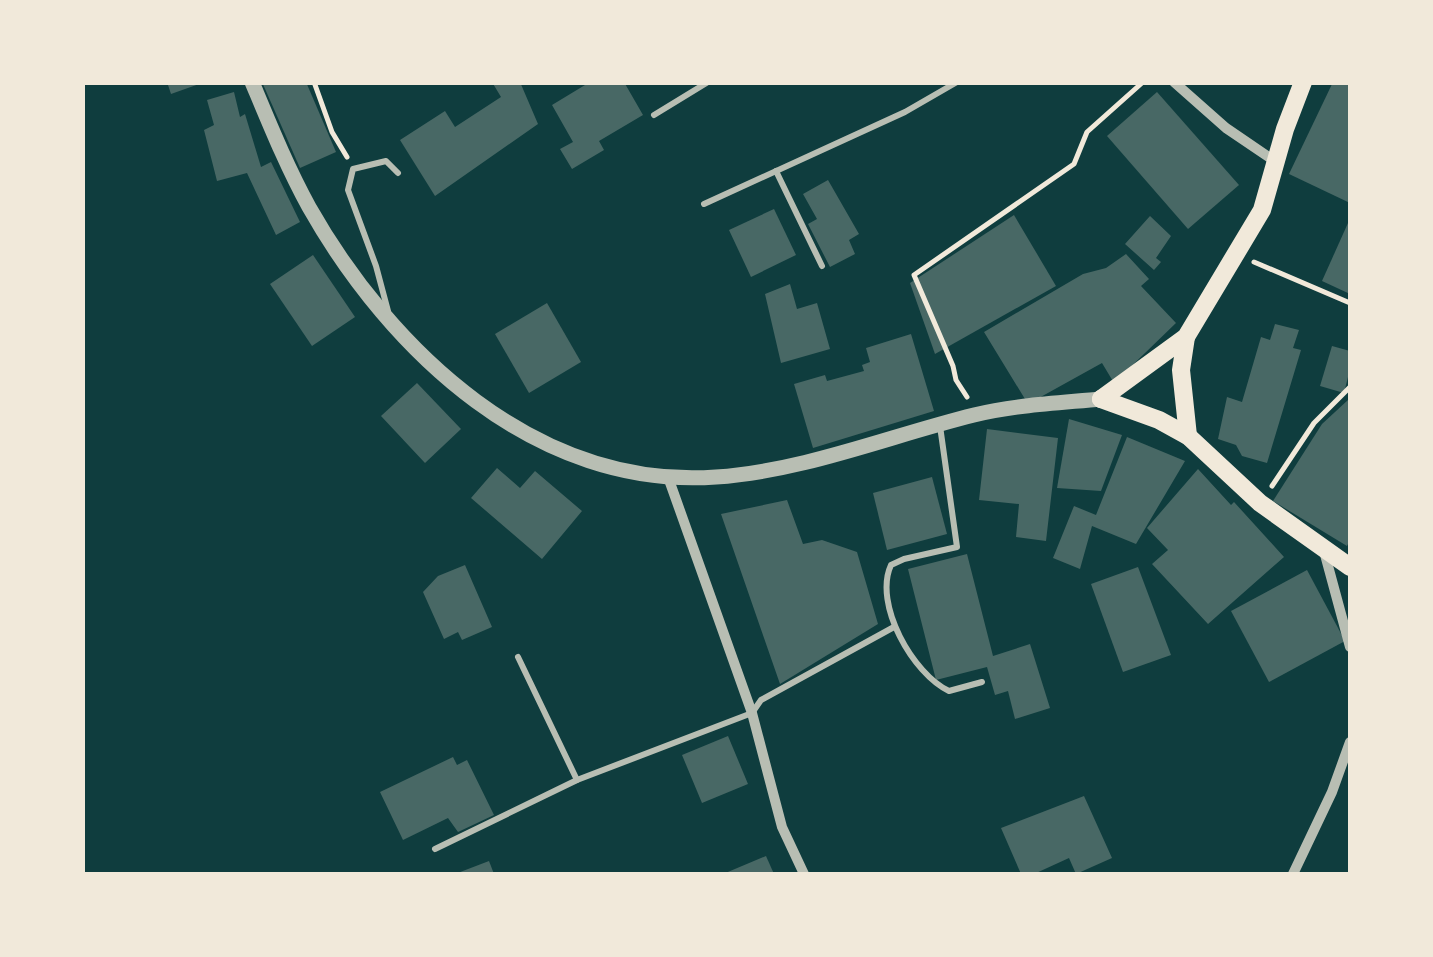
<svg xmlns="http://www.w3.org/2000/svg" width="1433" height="957" font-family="Poppins,sans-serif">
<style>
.building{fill:#486865}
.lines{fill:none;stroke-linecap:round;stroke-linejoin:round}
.path{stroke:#f1e9da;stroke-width:5}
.service{stroke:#b8beb3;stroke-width:6}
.minor{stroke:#b8beb3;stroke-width:10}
.tertiary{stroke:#b8beb3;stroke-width:15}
.secondary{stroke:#f1e9da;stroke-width:18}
</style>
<rect width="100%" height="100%" fill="#0f3d3e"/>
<g class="building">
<path d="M167,82H202V83L171,94Z"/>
<path d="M262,82H306L336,152L300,168Z"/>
<path d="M492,82H520L538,124L435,196L400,140L445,111L455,127L501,97Z"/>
<path d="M590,82H624L643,115L599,141L604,150L572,169L560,149L573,142L552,105Z"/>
<path d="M1333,82H1350V203L1289,174Z"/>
<path d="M234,92L240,117L245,114L261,167L271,162L300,222L276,235L247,173L217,181L204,130L214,125L207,100Z"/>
<path d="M1157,92L1239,185L1188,229L1107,136Z"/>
<path d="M828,180L859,234L849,240L855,254L830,267L808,224L817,219L803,194Z"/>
<path d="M774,209L796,255L751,277L729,230Z"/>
<path d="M1014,215L1056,286L935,354L910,283Z"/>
<path d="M1150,216L1171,236L1156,258L1161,262L1154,270L1125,244Z"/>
<path d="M1348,223L1350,224V294L1322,281Z"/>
<path d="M1126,254L1149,279L1141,286L1176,323L1114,383L1102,363L1028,404L984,332L1083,274L1106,268Z"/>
<path d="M313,255L355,317L312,346L270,284Z"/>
<path d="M790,284L797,309L817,303L830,349L781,363L765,294Z"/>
<path d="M547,303L581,362L529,393L495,334Z"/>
<path d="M1275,324L1299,330L1293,348L1301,350L1267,463L1242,456L1236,445L1218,439L1227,397L1242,402L1261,337L1270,340Z"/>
<path d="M911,334L934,411L813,448L794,384L825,375L827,381L864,371L862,365L870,362L866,348Z"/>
<path d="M1332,346L1350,351V369L1344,393L1320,386Z"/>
<path d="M417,383L461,429L425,463L381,416Z"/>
<path d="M1348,400L1350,540L1347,546L1273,501L1322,424Z"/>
<path d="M1069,419L1122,435L1101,491L1057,488Z"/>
<path d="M987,429L1058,438L1046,541L1016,537L1019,504L979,500Z"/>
<path d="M1127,437L1185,461L1136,544L1092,526L1080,569L1053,558L1074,506L1096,515Z"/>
<path d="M497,468L520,488L535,471L582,511L542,559L471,498Z"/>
<path d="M1198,469L1231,505L1234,502L1284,557L1208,624L1152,564L1168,550L1147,528Z"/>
<path d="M932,477L947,534L887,550L873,493Z"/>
<path d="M787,500L803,544L822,540L857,552L878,624L780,684L721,514Z"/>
<path d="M967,554L993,656L1030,644L1050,708L1015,719L1008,691L995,695L987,667L936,680L908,569Z"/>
<path d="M465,565L492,627L462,640L458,632L444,639L423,592L438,576Z"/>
<path d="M1138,567L1171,655L1123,672L1091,584Z"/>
<path d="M1307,570L1345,641L1269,682L1231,611Z"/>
<path d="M728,736L748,784L702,803L682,755Z"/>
<path d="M453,757L457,765L467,760L494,815L458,832L448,818L403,840L380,792Z"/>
<path d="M1084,796L1112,858L1076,874L1069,858L1034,874H1021L1001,828Z"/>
<path d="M766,856L774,874H723Z"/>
<path d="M489,861L494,874H455Z"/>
</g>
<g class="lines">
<g class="path">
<path d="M314,82L332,132L347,157"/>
<path d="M1254,262L1350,303"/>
<path d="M967,397L956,380L953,366L914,275L1074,164L1087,132L1143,82"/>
<path d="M1272,486L1314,423L1350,387"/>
</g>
<g class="service">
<path d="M654,115L708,82"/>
<path d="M776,171L822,266"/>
<path d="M704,204L905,112L957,82"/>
<path d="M388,311L376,266L348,190L353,169L386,161L398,173"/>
<path d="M940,426L957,547L904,559L891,565C873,604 913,674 949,691L982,682"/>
<path d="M518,657L577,780"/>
<path d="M435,849L577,780L752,713L761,700L894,627"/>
</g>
<g class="minor">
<path d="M1174,82L1226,128L1276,162"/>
<path d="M668,477L752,713L782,827L804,874"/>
<path d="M1324,551L1350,647"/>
<path d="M1293,874L1332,792L1350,742"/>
</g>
<path class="tertiary" d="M252,82C270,125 287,167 309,207C391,352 537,490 716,477C804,471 889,436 974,415C1015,405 1059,403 1101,399"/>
<g class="secondary">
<path d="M1186,337L1181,370L1188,436"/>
<path d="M1101,399L1186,337L1262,210L1285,129L1303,82"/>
<path d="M1101,399L1159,420L1188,436L1260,503L1350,567"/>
</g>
</g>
<rect width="1433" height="957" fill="none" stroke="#f1e9da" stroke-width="170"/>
</svg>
